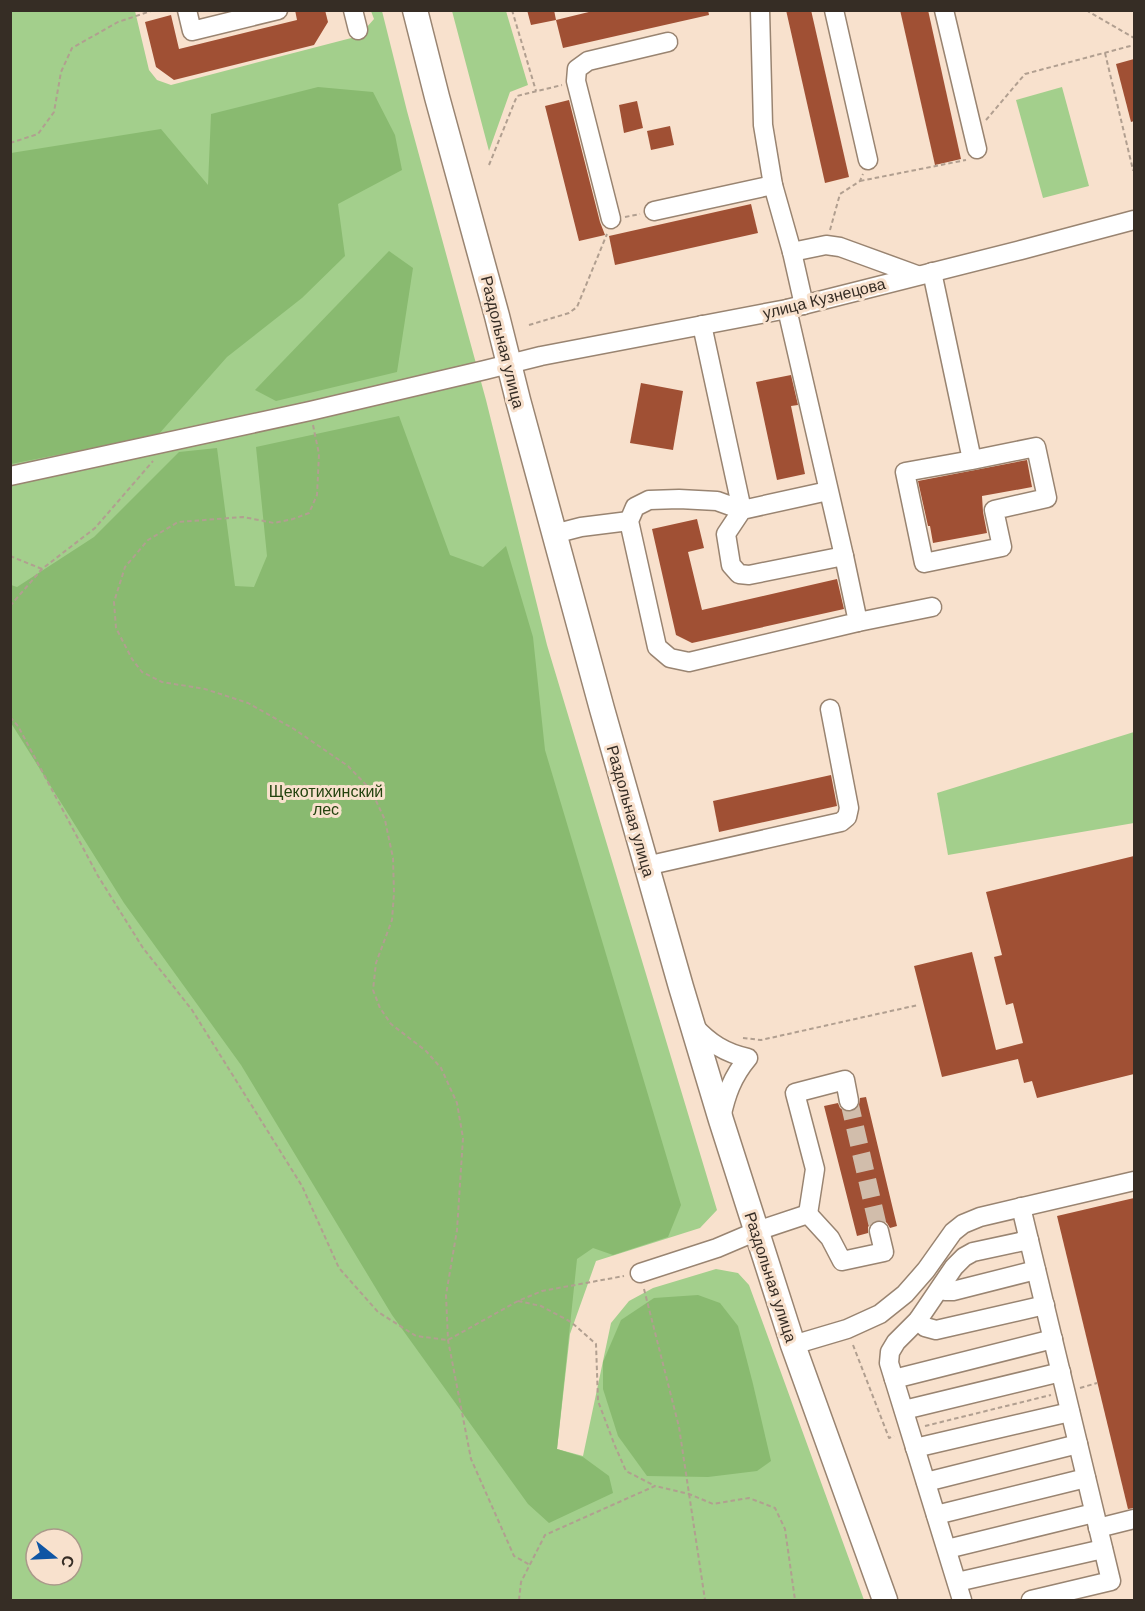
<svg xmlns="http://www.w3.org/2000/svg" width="1145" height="1611" font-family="'DM Sans',sans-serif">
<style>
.green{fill:#a3cf8c;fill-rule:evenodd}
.forest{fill:#89ba70}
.building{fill:#a05034}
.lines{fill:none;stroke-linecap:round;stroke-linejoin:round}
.minor-tunnel{stroke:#d1bdab;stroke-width:18;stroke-dasharray:18 9;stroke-linecap:butt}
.minor-casing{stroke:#998471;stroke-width:21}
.major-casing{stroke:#998471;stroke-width:27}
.path{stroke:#b19f90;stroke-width:2;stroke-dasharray:4.5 3;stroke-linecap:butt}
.minor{stroke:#fff;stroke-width:18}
.major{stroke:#fff;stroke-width:24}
.labels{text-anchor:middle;stroke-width:6;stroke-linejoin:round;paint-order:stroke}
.street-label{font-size:16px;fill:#362d25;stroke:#f8e1cd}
.park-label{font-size:16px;fill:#24430f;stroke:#f8e1cd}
</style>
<rect width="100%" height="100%" fill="#f8e1cd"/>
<g class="green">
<path d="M11,11H135L149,70L157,80L171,85L359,36L374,19L371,11H382L407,111L486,400L547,645L717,1210L700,1228L596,1261L570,1334L557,1449L583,1456L611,1323L629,1301L653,1288L716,1269L738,1273L749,1285L864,1600H11ZM36,1539H72V1575H36Z"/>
<path d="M452,11H506L528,85L510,92L489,151Z"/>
<path d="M1062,87L1089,186L1043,198L1016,100Z"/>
<path d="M1134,732V823L948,855L937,793Z"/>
</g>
<g class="forest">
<path d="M318,87L373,92L395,135L402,170L338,204L345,256L302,298L227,357L158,435L11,464V153L161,129L208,185L211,114Z"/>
<path d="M389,251L413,268L397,372L276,401L255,390Z"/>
<path d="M399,416L450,555L483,567L506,546L533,637L545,750L681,1205L668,1237L613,1255L593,1248L577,1259L557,1449L583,1457L609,1476L613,1493L549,1523L528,1504L392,1315L241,1065L124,903L11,723V585L17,587L94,537L179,452L217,448L235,586L254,587L267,556L256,447Z"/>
<path d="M698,1295L720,1303L738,1326L753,1384L771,1461L757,1471L708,1477L647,1476L618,1436L603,1389V1362L621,1320L654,1298Z"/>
</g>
<g class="building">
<path d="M295,10H325L328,22L314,45L174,80L156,67L145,22L171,15L179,49L297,20Z"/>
<path d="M527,10H554L556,20L531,25Z"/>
<path d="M597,10H708L709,15L563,48L556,20Z"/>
<path d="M786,10H811L849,177L825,183Z"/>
<path d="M900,10H928L961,159L935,165Z"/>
<path d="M1134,59V121L1131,122L1116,64Z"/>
<path d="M569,100L600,222L605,235L579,241L545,106Z"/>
<path d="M637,101L643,128L624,133L619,105Z"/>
<path d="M670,126L674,145L651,150L647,131Z"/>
<path d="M751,204L758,233L615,265L609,236Z"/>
<path d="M791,375L798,405L791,406L805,474L777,480L756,382Z"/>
<path d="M641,383L683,391L673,450L630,443Z"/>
<path d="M1027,460L1032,487L982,496L983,512L987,533L933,543L930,526H928L918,481Z"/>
<path d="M697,519L704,548L688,552L702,610L837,579L844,609L692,643L676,635L652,529Z"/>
<path d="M831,775L837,806L719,832L713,801Z"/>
<path d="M1134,856V1074L1037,1098L1032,1081L1024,1083L1018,1059L942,1077L914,966L972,952L996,1050L1023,1043L1013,1003L1006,1005L994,957L1002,955L986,892Z"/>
<path d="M866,1097L897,1226L890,1228L887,1223L883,1220H876L872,1222L868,1227V1233L857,1236L824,1106L838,1103L840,1108L845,1111L852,1112L857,1109L859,1105L860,1098Z"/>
<path d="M1134,1198V1508L1128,1509L1057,1216Z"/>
</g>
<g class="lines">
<path class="minor-tunnel" d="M849,1101L879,1231"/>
<defs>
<g id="minor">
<path d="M187,10L192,31L278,10"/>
<path d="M353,10L358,30"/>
<path d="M760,10L763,125L773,185L792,252L804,305"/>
<path d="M834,10L868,160"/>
<path d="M944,10L977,149"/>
<path d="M654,211L773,185"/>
<path d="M611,219L576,81L577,69L588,61L668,42"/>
<path d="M792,252L826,245L840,247L917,275"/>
<path d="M932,272L972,460L905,472L924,563L1002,547L994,510L1047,498L1036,447L972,460"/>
<path d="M787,309L844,556"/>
<path d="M702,325L742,510L717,501L679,499L649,500L635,507L629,521L657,647L670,658L689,662L858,622L844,556L749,575L739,574L731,565L726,534L742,510L828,491"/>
<path d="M10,476L310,411L485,370L541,356L787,309L1021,250L1134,220"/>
<path d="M554,534L581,527L629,521"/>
<path d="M858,622L932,607"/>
<path d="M646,866L841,822L847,817L849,808L830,709"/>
<path d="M694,1026C709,1043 725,1053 748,1058C732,1077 726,1095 721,1118"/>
<path d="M1021,1207L1111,1581L1031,1600"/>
<path d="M808,1214L815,1169L795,1093L845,1080L849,1101"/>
<path d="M808,1214L830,1238L842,1261L884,1252L879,1231"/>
<path d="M640,1273L717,1248L757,1231L808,1214"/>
<path d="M940,1289L945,1291H953L1036,1270"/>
<path d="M918,1320L925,1327L936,1330L1045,1305"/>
<path d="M793,1345L847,1329L880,1314L905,1294L926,1270L953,1232L963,1224L980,1217L1134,1181"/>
<path d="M894,1379L1053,1339"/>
<path d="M904,1410L1061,1372"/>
<path d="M915,1448L1070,1412"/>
<path d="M926,1482L1078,1444"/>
<path d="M936,1515L1086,1478"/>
<path d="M1098,1528L1134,1519"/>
<path d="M947,1549L1094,1513"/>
<path d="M957,1582L1103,1549"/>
<path d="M962,1600L889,1363L890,1352L896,1342L918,1320L954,1267L964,1257L973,1252L1029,1240"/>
</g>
<path id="major" d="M415,10L437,97L497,316L518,400L602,709L681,987L721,1120L793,1345L885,1600"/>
</defs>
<use href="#minor" class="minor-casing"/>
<use href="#major" class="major-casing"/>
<g class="path">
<path d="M512,10L536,91"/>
<path d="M1086,10L1134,38"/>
<path d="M1105,53L1133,170L1134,169"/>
<path d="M986,120L1025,74L1134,45"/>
<path d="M10,143L38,134L54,112L61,72L72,48L118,22L154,10"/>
<path d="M489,165L517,96L562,85"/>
<path d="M860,181L966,160"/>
<path d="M625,217L640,214"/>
<path d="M830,230L840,194L860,181L863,174"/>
<path d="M529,325L569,313L577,307L607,234"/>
<path d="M313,425L319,454L317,495L309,513L293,519L274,523L243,517L178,522L148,540L125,567L114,602L116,628L132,659L142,672L162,682L205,689L248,703L294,729L348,766L371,790L385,820L393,858L394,893L392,920L376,963L373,990L380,1008L391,1024L426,1051L441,1068L457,1103L463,1138L457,1230L446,1295L448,1340L471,1459L514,1556L530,1565"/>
<path d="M10,556L42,569"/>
<path d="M10,606L42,569L95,528L153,461"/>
<path d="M10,717L18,726L98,876L143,948L192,1010L302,1186L339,1268L378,1312L416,1336L448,1340L518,1301L542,1291L624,1276"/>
<path d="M743,1038L761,1040L918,1005"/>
<path d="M644,1289L679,1427L705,1600"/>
<path d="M518,1301L541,1306L571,1322L596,1344L598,1401L615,1446L626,1471L655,1486"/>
<path d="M853,1345L889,1438L894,1436"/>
<path d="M1080,1388L1097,1383"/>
<path d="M925,1426L1051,1395"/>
<path d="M519,1600L521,1582L545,1535L655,1486L689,1494L713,1504L749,1498L775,1508L785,1529L795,1600"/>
</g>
<use href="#minor" class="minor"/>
<use href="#major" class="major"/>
</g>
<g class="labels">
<g class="street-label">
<text transform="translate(824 298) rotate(-14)" y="6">улица Кузнецова</text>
<text transform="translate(503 342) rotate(76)" y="6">Раздольная улица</text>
<text transform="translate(631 811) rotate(74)" y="6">Раздольная улица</text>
<text transform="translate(771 1277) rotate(72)" y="6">Раздольная улица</text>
</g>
<g class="park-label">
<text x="326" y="797">Щекотихинский<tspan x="326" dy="18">лес</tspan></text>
</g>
</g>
<rect width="1145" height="1611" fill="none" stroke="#362d25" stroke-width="24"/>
<g transform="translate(54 1557) rotate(108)"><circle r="28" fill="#f8e1cd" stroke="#aa998a" stroke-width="1.5"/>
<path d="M0-4.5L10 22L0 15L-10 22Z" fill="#0f55a4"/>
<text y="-9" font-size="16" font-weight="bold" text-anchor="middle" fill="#362d25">С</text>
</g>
</svg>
